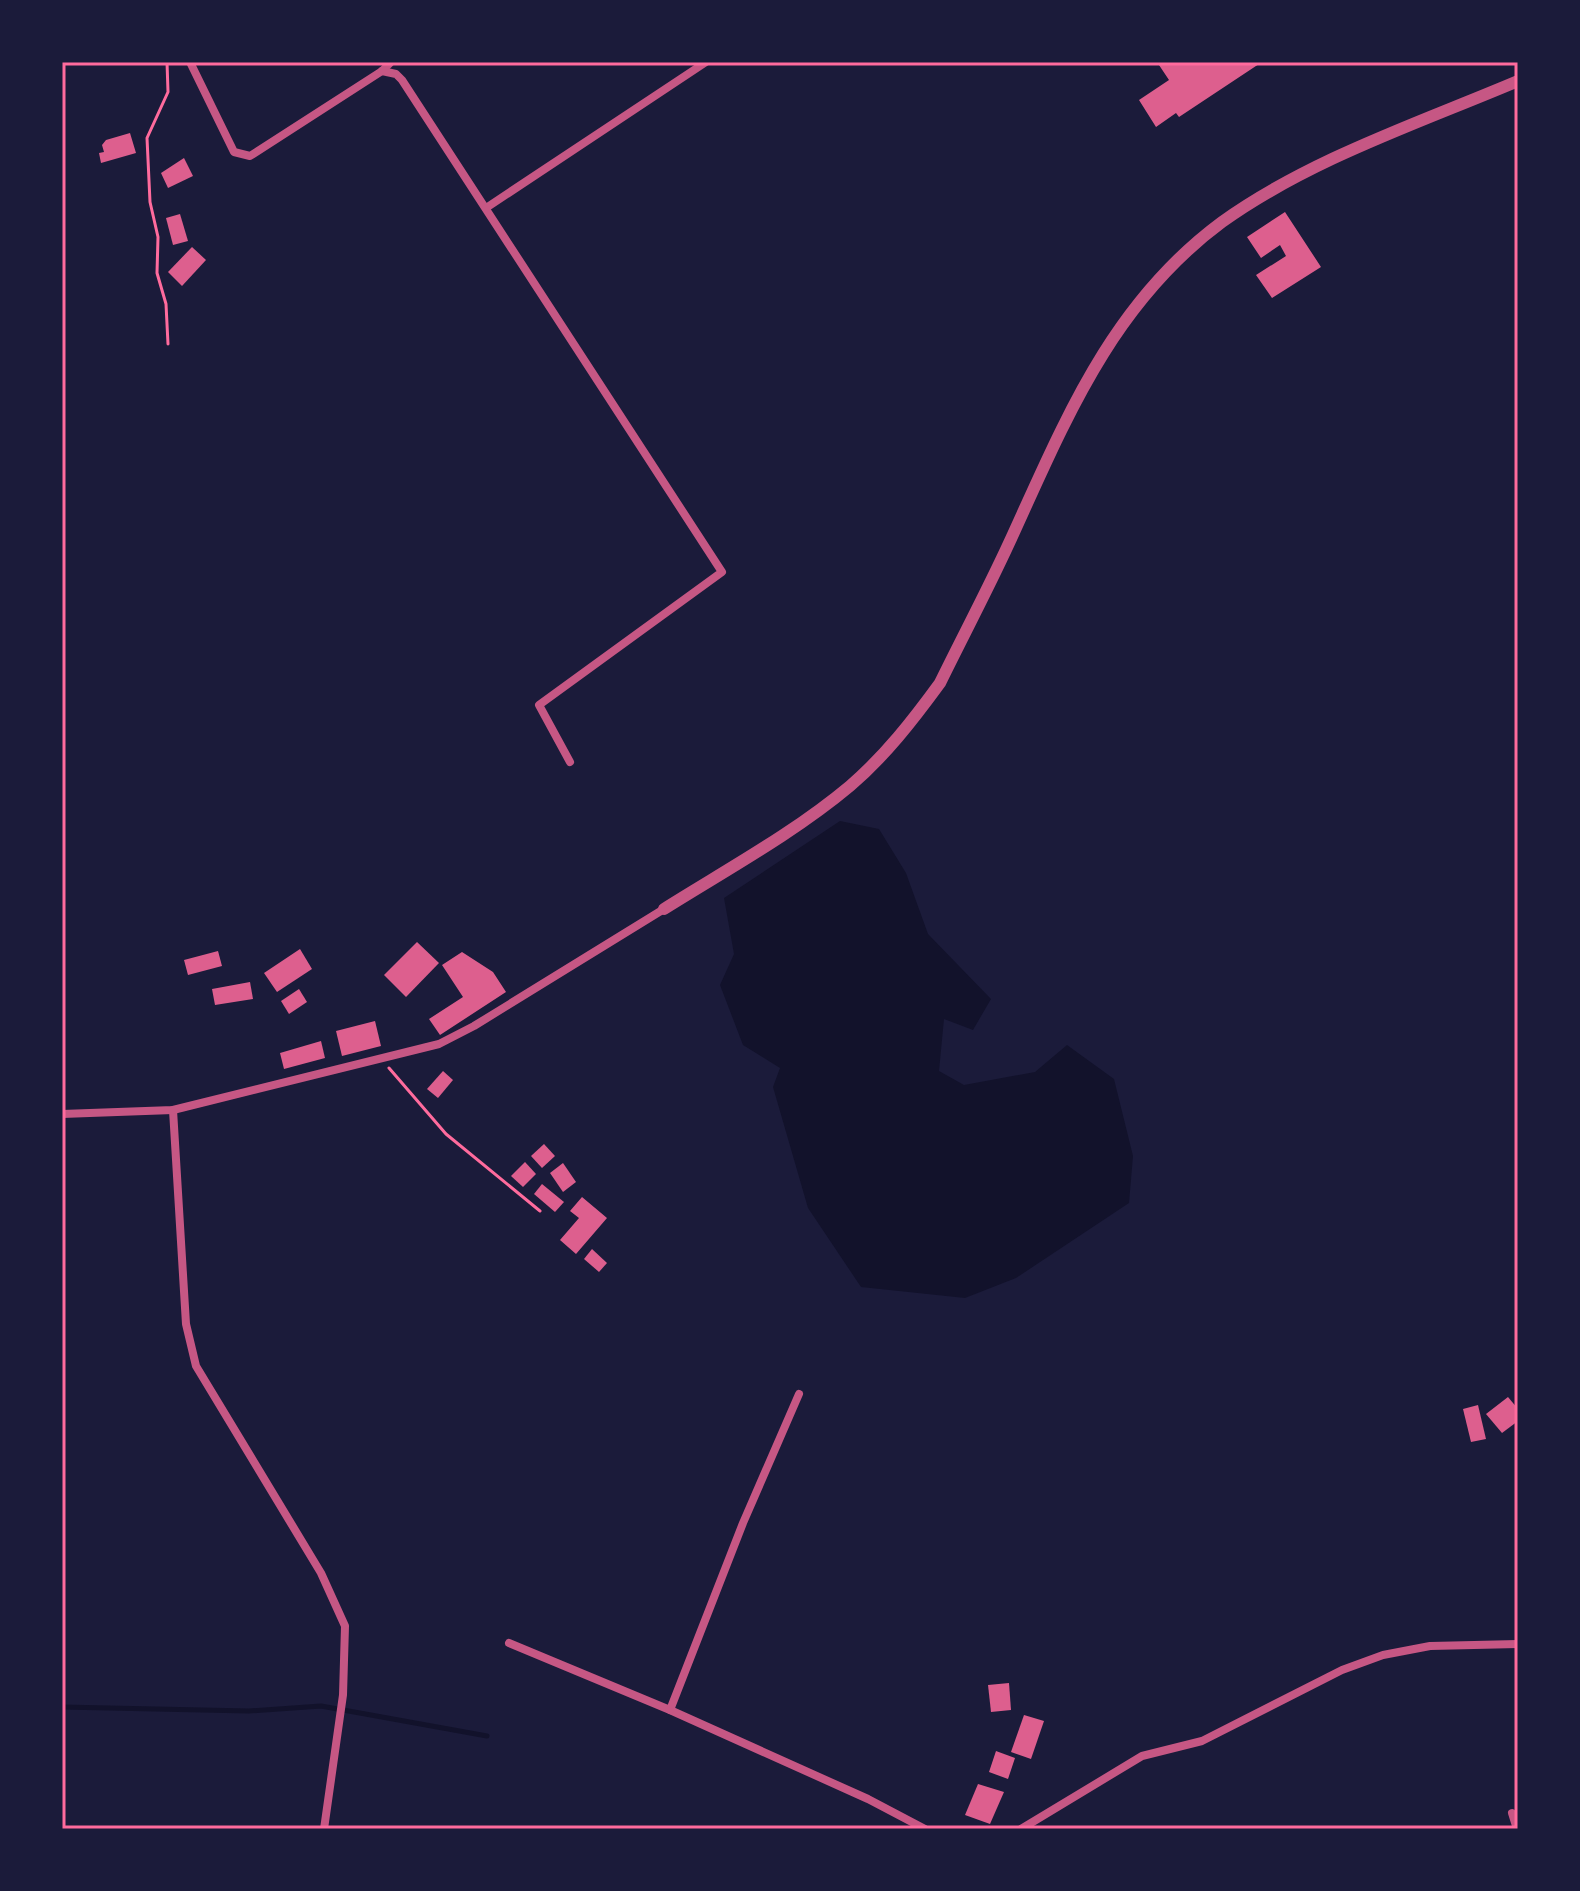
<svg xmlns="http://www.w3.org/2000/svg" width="1580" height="1891" font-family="Figtree,sans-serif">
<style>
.water{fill:#12122b}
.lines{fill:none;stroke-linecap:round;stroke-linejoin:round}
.stream{stroke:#12122b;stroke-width:5}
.building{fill:#dd5f8e}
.path{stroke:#ff6b9d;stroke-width:3}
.minor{stroke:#c65784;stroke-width:8}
.tertiary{stroke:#c65784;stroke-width:12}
.neatline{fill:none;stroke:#ff6b9d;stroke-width:3}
</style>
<rect width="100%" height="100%" fill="#1b1b3a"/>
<path class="water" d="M840,821L879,829L906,873L928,934L991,999L973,1030L944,1019L939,1071L964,1085L1035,1072L1067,1045L1114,1079L1133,1156L1129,1203L1016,1278L965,1298L861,1287L808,1208L773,1087L780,1068L743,1045L720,985L734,954L724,898Z"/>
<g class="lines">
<path class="stream" d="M62,1707L249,1711L321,1706L487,1736"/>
</g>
<g class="building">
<path d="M1157,62H1262L1179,117L1176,113L1156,127L1139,100L1169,80Z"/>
<path d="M130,133L136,153L101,163L99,153L104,152L102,145L106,140Z"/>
<path d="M184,158L193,176L168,188L161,173Z"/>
<path d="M1285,212L1321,267L1272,298L1256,275L1286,256L1280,245L1261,258L1247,237Z"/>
<path d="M180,214L188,241L173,245L166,218Z"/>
<path d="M192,247L206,260L182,286L168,272Z"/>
<path d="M417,942L439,963L406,997L384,975Z"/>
<path d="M300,949L312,969L277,992L264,973Z"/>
<path d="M218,951L222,966L188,975L184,960Z"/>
<path d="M462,952L493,972L506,992L440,1035L429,1019L463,997L442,965Z"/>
<path d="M250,982L253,999L215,1005L212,989Z"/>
<path d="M299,989L307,1002L289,1014L281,1001Z"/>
<path d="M375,1021L381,1046L342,1056L336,1031Z"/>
<path d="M321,1041L325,1058L284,1069L280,1053Z"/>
<path d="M443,1071L453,1080L438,1098L427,1089Z"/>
<path d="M544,1144L555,1156L542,1168L531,1156Z"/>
<path d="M525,1162L536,1174L523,1187L511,1176Z"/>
<path d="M563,1163L576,1182L563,1192L550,1173Z"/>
<path d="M542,1184L564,1202L555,1212L534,1194Z"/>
<path d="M582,1197L607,1218L576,1254L560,1240L579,1218L570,1211Z"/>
<path d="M592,1249L607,1263L599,1272L584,1259Z"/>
<path d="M1508,1397L1518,1409V1421L1502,1433L1486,1414Z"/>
<path d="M1478,1405L1486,1439L1471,1442L1463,1409Z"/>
<path d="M1009,1683L1011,1710L991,1712L988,1685Z"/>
<path d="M1024,1715L1044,1721L1031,1759L1011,1752Z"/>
<path d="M996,1751L1015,1758L1008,1779L989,1772Z"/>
<path d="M978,1784L1004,1792L990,1824L965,1815Z"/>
</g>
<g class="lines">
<g class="path">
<path d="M167,62L168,92L147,138L150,202L158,237L157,273L166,304L168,344"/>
<path d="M389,1068L446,1134L540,1211"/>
</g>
<g class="minor">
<path d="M190,62L234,152L250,156L382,71L391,62"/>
<path d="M382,71L396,74L402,80L722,572L539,705L570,762"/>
<path d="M486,208L706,62"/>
<path d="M173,1110L186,1324L196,1366L321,1573L345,1626L343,1695L324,1829"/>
<path d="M62,1114L173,1110L439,1044L474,1026L664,909"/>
<path d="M509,1643L670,1710L868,1799L925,1829"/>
<path d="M670,1710L743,1523L799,1394"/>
<path d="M1512,1813L1517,1829"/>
<path d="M1021,1829L1142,1756L1202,1741L1342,1670L1383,1655L1430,1646L1518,1644"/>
</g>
<path class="tertiary" d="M664,909C726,870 794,833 850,786C885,756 913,720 940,683C963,636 988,589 1010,541C1065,421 1111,304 1222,222C1310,159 1419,123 1518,81"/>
</g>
<rect width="1580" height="1891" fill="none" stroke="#1b1b3a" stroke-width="128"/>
<rect x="64" y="64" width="1452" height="1763" class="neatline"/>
</svg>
